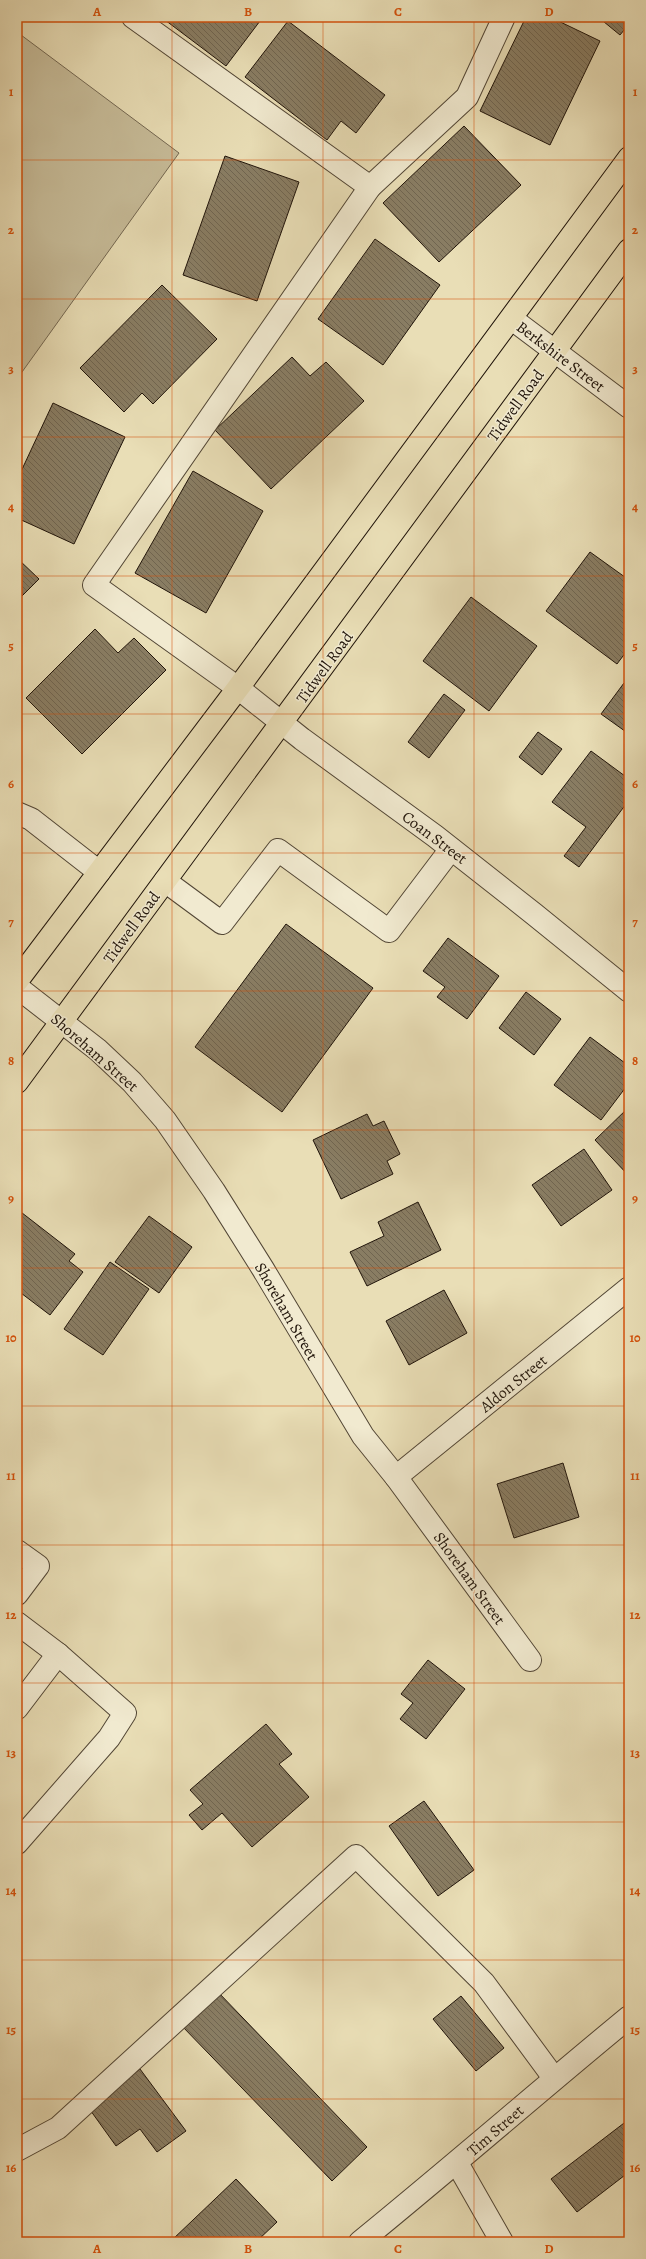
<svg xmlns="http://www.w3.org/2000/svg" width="646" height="2259" font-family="Alegreya,serif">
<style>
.pitch{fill:#c7bc99;stroke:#746852}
.building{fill:url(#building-back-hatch);stroke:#20140a}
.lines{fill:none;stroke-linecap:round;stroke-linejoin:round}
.minor-casing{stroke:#524635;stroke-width:24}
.major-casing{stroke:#20140a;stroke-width:24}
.minor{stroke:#f1ead0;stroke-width:22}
.major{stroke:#e9deb6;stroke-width:22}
.grid{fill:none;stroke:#d4520c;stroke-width:1;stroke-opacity:0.55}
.labels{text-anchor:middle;stroke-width:3;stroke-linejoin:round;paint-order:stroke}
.street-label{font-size:16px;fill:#20140a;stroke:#f1ead0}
.neatline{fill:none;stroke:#d4520c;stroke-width:1.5}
.grid-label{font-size:13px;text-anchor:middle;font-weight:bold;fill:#d4520c}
</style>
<defs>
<pattern id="building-back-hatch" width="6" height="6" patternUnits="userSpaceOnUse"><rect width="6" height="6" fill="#897d63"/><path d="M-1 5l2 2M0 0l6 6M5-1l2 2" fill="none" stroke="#706550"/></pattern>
</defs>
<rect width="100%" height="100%" fill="#e9deb6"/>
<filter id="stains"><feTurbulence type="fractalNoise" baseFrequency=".005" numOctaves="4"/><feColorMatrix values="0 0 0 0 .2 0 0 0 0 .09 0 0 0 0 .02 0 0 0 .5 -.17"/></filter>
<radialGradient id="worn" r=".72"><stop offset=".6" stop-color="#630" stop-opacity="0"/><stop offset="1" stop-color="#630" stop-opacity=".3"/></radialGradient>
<path class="pitch" d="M17,32L179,153L17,379Z"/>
<g class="building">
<path d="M161,17H263L226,66Z"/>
<path d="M526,17H550L600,41L550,145L480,111Z"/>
<path d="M598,17H629V24L620,35Z"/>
<path d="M288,21L385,95L356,133L341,121L327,140L245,77Z"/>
<path d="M464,126L521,185L439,262L383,203Z"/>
<path d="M225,156L299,182L257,301L183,275Z"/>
<path d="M375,239L440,285L383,365L318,319Z"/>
<path d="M162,285L217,339L153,404L142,393L124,412L80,368Z"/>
<path d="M292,357L310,376L326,362L364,401L271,489L215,430Z"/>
<path d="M53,403L125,437L74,544L17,518V480Z"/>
<path d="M193,471L263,511L206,613L135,573Z"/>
<path d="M590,552L629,580V648L617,664L546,611Z"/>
<path d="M17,558L39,579L17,601Z"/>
<path d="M471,597L537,646L489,711L423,661Z"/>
<path d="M95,629L118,653L134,638L166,670L82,754L26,698Z"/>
<path d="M624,683L629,687V734L601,714Z"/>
<path d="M444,694L465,710L429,758L408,742Z"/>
<path d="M538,732L562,749L542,775L519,757Z"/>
<path d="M591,751L629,779V800L579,867L564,856L586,827L552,802Z"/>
<path d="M286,924L373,988L282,1112L195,1047Z"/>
<path d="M448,938L499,976L467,1019L437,997L445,987L423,971Z"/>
<path d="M526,992L561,1019L534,1055L499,1028Z"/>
<path d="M590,1037L629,1066V1083L601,1120L554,1085Z"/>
<path d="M629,1107V1176L595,1140Z"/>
<path d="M367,1114L373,1126L384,1121L400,1154L387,1161L393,1174L341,1199L313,1140Z"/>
<path d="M584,1149L612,1190L561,1226L532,1185Z"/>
<path d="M418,1202L441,1250L367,1286L350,1252L384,1236L378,1222Z"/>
<path d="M17,1209L75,1254L69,1261L83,1272L50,1315L17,1290Z"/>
<path d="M149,1216L192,1247L159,1293L115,1262Z"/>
<path d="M110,1262L149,1289L103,1355L64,1329Z"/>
<path d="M444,1290L467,1333L409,1365L386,1321Z"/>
<path d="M563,1463L579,1517L514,1538L497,1484Z"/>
<path d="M428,1660L465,1689L426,1739L400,1719L413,1703L401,1694Z"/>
<path d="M266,1724L292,1754L279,1764L309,1797L252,1847L222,1813L202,1830L189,1815L203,1804L190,1790Z"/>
<path d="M424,1801L474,1870L438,1896L389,1826Z"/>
<path d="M217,1991L367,2147L332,2181L181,2025Z"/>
<path d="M461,1996L504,2048L476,2071L433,2019Z"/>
<path d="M140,2069L186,2131L157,2152L140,2129L116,2146L88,2107Z"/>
<path d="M628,2120L629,2172L577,2212L551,2179Z"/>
<path d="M236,2179L277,2222L256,2242H174L172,2240Z"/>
</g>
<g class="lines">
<defs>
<g id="minor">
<path d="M133,17L370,187L467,97L504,17"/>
<path d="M370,187L94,585L238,688L302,739L435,836L534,914L629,991"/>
<path d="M512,319L629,407"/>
<path d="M17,813L31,819L99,872"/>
<path d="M165,881L222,923L278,850L389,931L451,849"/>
<path d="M17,987L98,1050L132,1082L165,1120L214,1191L263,1269L363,1436L396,1477L530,1660"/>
<path d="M396,1477L629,1288"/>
<path d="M17,1551L38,1566L17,1594"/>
<path d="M17,1623L58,1654L125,1713L109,1738L17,1843"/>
<path d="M17,1708L58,1654"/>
<path d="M17,2150L58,2128L356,1856L484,1983L554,2078"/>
<path d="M457,2163L502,2242"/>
<path d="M360,2242C451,2168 539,2091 629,2017"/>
</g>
<g id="major">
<path d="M17,981L238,688L629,158"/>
<path d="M17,1082L629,250"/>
</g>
</defs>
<use href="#minor" class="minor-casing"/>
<use href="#major" class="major-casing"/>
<use href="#minor" class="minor"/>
<use href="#major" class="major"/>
</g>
<path class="grid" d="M172,17V2242M323,17V2242M474,17V2242M17,160H629M17,299H629M17,437H629M17,576H629M17,714H629M17,853H629M17,991H629M17,1130H629M17,1268H629M17,1406H629M17,1545H629M17,1683H629M17,1822H629M17,1960H629M17,2099H629"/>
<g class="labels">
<g class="street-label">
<text transform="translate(561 356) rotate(37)" y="6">Berkshire Street</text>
<text transform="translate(515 405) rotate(-54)" y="6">Tidwell Road</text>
<text transform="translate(324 667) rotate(-54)" y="6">Tidwell Road</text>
<text transform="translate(435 837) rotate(37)" y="6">Coan Street</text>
<text transform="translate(131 927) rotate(-54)" y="6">Tidwell Road</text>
<text transform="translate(95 1052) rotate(41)" y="6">Shoreham Street</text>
<text transform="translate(287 1311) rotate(60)" y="6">Shoreham Street</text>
<text transform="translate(513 1383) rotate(-39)" y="6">Aldon Street</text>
<text transform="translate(470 1578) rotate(54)" y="6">Shoreham Street</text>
<text transform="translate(495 2130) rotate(-41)" y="6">Tim Street</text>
</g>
</g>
<rect width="646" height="2259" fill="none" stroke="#e9deb6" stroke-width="44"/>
<rect x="22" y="22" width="602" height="2215" class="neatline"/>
<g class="grid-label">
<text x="97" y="16">A</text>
<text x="248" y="16">B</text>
<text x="398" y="16">C</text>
<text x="549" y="16">D</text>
<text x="11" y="96">1</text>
<text x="635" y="96">1</text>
<text x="11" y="234">2</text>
<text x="635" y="234">2</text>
<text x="11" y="373">3</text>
<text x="635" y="373">3</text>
<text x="11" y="511">4</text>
<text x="635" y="511">4</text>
<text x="11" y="650">5</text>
<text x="635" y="650">5</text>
<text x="11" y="788">6</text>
<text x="635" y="788">6</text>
<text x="11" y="926">7</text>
<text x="635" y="926">7</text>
<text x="11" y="1065">8</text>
<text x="635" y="1065">8</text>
<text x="11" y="1203">9</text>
<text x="635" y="1203">9</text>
<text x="11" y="1342">10</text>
<text x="635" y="1342">10</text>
<text x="11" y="1480">11</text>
<text x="635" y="1480">11</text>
<text x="11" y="1619">12</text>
<text x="635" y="1619">12</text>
<text x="11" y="1757">13</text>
<text x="635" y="1757">13</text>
<text x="11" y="1895">14</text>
<text x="635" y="1895">14</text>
<text x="11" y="2034">15</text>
<text x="635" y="2034">15</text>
<text x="11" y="2172">16</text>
<text x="635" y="2172">16</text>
<text x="97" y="2253">A</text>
<text x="248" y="2253">B</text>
<text x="398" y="2253">C</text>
<text x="549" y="2253">D</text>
</g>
<rect width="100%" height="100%" filter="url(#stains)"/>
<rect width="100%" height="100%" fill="url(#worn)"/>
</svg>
